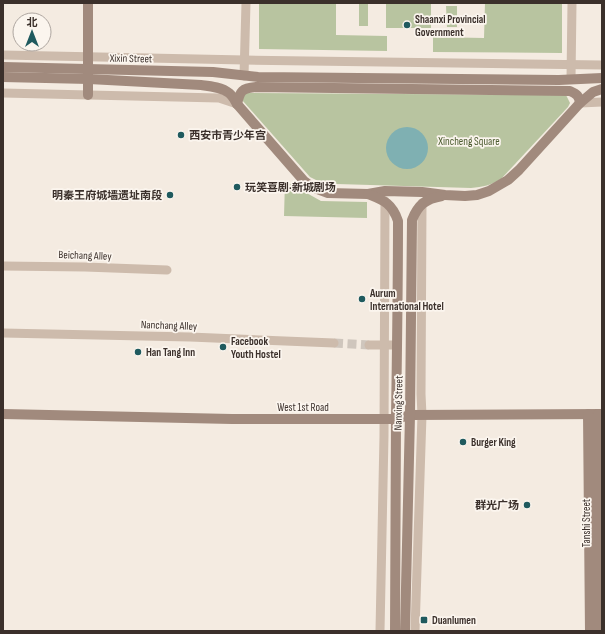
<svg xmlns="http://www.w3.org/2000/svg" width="605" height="634" font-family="'Sofia Sans Condensed','Noto Sans SC',sans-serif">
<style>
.green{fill:#b8c4a0}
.water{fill:#7fb0b2}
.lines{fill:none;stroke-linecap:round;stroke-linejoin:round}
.street-tunnel{stroke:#cfc6bd;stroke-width:9;stroke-dasharray:9 4.5;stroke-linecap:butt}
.street{stroke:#cdbbac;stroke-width:9}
.secondary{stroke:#a18a7d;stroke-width:10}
.poi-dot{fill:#1f5a5e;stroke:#fbf5ee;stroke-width:1.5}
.labels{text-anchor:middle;stroke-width:3.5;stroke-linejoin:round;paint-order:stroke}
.poi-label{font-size:11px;font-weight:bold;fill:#3b302b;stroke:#fbf5ee;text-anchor:start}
.street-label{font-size:11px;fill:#3b302b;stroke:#fbf5ee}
.park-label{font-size:11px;fill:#4a5a2e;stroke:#fbf5ee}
</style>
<rect width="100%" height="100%" fill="#f4ebe1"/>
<g class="green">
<path d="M259,3H336V35L387,36V51L259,49Z"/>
<rect x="359" y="3" width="9" height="23"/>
<path d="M386,3L431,4V28H386Z"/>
<path d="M485,3H562V53L433,52V37L484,38Z"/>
<path d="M446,6H457V27H447Z"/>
<path d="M243,93L566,95L570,103L568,107L501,179C491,185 483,187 471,188L337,184L320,182L310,177L242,100Z"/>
<path d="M285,181L321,201L367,202V218L284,216Z"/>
</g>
<circle class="water" cx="407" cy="148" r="21"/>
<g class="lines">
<path class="street-tunnel" d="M334,343L369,345"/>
<g class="street">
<path d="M3,55L245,60L602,65"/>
<path d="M244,76L246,3"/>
<path d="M571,79L572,3"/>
<path d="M3,93L219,98L237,104"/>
<path d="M580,103L602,102"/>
<path d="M3,266L85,267L167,270"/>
<path d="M3,333L190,337L334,343"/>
<path d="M369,345H397"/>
<path d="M380,631L384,436L385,201"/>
<path d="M415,631L422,415L421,394L422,203"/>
</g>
<g class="secondary">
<path d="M3,67L213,72L258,77L559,80L602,78"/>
<path d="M3,77L89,79L201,85C210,86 222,87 229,93C233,96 235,101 237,104L304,181L312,187L328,193L368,194L385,191L422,192L445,195L465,196L477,195L489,191L508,180L519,170L580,103L593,92L602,89"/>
<path d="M88,95V3"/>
<path d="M237,104C240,91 242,88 256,87L570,91C577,94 579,96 580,103"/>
<path d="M368,194C383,200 392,203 398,221C398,287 397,353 396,418C395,489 396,560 395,631"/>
<path d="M3,414L232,419H396L410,415L602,414"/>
<path d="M588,414L590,631"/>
<path d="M598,414V631"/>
<path d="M405,631L410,415L412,220C418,205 425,199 442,196"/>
</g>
</g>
<g class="poi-dot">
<circle cx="407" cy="25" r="4"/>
<circle cx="181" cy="135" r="4"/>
<circle cx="237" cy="187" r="4"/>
<circle cx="170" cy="195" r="4"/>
<circle cx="362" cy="299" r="4"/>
<circle cx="223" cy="347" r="4"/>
<circle cx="138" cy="352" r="4"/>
<circle cx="463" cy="442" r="4"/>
<circle cx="527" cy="505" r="4"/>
<rect x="420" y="616" width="8" height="8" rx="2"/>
</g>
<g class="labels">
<g class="poi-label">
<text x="415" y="23">Shaanxi Provincial<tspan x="415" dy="13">Government</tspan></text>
<text x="189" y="139">西安市青少年宫</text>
<text x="245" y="191">玩笑喜剧·新城剧场</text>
<text x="162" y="199" text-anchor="end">明秦王府城墙遗址南段</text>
<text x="370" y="297">Aurum<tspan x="370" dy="13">International Hotel</tspan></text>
<text x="231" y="345">Facebook<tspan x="231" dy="13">Youth Hostel</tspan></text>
<text x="146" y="356">Han Tang Inn</text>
<text x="471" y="446">Burger King</text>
<text x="519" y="509" text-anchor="end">群光广场</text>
<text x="432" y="624">Duanlumen</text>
</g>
<g class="street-label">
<text transform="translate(131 58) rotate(1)" y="4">Xixin Street</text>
<text transform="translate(85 255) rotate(2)" y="4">Beichang Alley</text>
<text transform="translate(169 325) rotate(2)" y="4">Nanchang Alley</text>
<text transform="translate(398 403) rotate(-89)" y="4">Nanxing Street</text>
<text x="303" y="411">West 1st Road</text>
<text transform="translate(586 523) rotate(-90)" y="4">Tanshi Street</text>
</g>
<g class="park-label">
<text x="469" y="145">Xincheng Square</text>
</g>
</g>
<rect width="605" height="634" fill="none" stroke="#3b302b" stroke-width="8"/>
<g transform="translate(32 32)"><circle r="19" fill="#fbf5ee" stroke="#aea6a0"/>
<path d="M0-3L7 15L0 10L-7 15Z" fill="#1f5a5e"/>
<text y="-6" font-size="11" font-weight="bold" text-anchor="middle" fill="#3b302b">北</text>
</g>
</svg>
